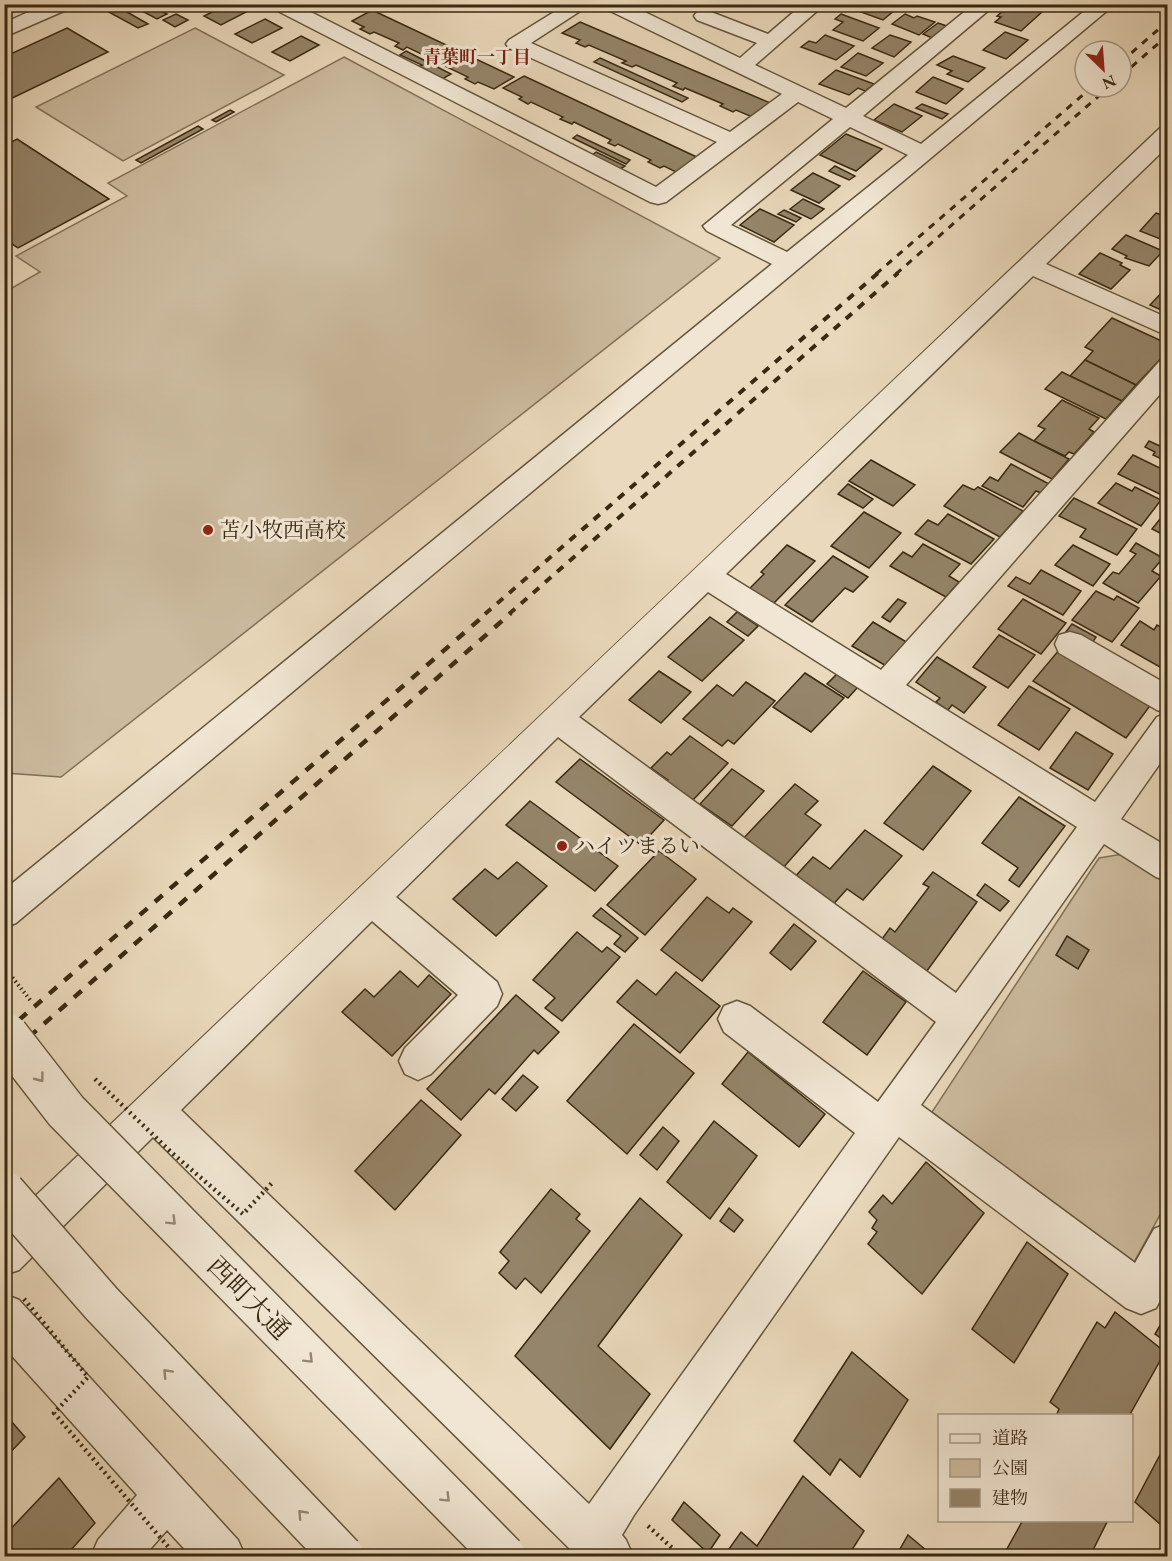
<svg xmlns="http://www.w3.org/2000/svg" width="1172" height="1561" font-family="'EB Garamond','Noto Serif JP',serif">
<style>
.green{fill:#ccbb9f;stroke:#827258;stroke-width:1.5}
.building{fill:#95856a;stroke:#382912;stroke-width:1.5}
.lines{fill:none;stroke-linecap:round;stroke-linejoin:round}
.minor-casing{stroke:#64553c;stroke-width:3}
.path{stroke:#382912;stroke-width:4.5;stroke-dasharray:2 4;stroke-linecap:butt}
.minor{fill:#f1e6d3;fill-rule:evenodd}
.rail-far3{stroke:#382912;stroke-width:3;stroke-dasharray:7 7;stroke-linecap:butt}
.rail-far2{stroke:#382912;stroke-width:4;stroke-dasharray:8 8;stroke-linecap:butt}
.rail-far1{stroke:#382912;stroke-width:4.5;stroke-dasharray:10 10;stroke-linecap:butt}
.rail{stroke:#382912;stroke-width:6;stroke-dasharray:14 14;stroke-linecap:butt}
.minor-bridge-far1-casing{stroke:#64553c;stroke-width:37;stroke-linecap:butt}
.minor-bridge-casing{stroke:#64553c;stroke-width:45;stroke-linecap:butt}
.path-bridge-far1{stroke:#382912;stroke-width:4;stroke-dasharray:1.5 3;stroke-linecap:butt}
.path-bridge{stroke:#382912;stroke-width:4.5;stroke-dasharray:2 4;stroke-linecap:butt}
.minor-bridge-far1{stroke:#f1e6d3;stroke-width:34}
.minor-bridge{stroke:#f1e6d3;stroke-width:42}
.oneway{stroke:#948872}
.poi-dot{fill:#8f2418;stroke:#f1e6d3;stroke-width:2}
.labels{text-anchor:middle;stroke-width:6;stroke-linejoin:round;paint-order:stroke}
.far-neighbourhood-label{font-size:18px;font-weight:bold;fill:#7a1f14;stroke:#f1e6d3}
.poi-label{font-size:21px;fill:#382912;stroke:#f1e6d3;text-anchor:start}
.near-street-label{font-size:26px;fill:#382912;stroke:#f1e6d3}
</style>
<rect width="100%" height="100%" fill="#ead9bc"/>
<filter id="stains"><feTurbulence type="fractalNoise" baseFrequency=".00333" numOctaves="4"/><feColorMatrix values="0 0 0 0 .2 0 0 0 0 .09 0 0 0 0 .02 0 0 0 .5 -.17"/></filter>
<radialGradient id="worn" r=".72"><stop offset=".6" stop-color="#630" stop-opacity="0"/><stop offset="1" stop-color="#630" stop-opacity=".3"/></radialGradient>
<g class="green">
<path d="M195,28L284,75L123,161L36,107Z"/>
<path d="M344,57L720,258L61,777L5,773V292L40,272L16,256L127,196L108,183Z"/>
<path d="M1123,854L1167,884V1202L1133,1264L932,1112L1099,858Z"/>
</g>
<g class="building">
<path d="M13,4H31L4,16V8Z"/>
<path d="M113,4L148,24L138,28L96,5Z"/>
<path d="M129,4H148L167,14L157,19Z"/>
<path d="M228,4H239L250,10L221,25L204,16Z"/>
<path d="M855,4H900L901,5L883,20L850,8Z"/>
<path d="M1022,4L1043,11L1021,31L995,22L1001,17L997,16L1008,6L1017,9Z"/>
<path d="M372,10L514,77L494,89L478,82L475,84L465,79L468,77L443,65L440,67L432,63L436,61L407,47L403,50L395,46L399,43L374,32L370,34L360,29L364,27L352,21Z"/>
<path d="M176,14L188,20L175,27L163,20Z"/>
<path d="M841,14L879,28L863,41L833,30L843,22L835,19Z"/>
<path d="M905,14L914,18L917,16L935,22L919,35L892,24Z"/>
<path d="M265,19L282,28L252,43L235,34Z"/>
<path d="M580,22L775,105L757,119L736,110L733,112L720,106L723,104L685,88L683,90L673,86L677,83L636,65L632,67L622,63L626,61L589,45L585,47L576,43L580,40L562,33Z"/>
<path d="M938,23L947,26L932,38L923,34Z"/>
<path d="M67,28L108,52L4,102V57Z"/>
<path d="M1005,32L1028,40L1006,59L983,50Z"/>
<path d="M825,35L854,46L836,60L801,47L809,41L816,43Z"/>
<path d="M890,35L911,42L894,57L872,48Z"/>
<path d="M301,36L319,45L290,61L272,52Z"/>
<path d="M406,51L451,74L437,82L413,70L422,65L400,55Z"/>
<path d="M858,53L883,63L866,76L841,67Z"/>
<path d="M953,56L985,68L968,82L947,74L952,71L937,65Z"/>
<path d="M600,58L688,98L682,102L594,62Z"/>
<path d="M836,70L874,84L865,91L858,88L849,95L819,84Z"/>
<path d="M524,76L703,160L682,175L664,166L660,168L648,162L651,160L618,144L615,146L608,143L611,140L574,122L572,124L560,119L563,117L531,102L528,104L519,99L522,97L503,88Z"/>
<path d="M933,77L963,89L946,104L916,92Z"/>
<path d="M894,104L922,116L902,132L874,120Z"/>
<path d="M922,104L948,114L942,119L916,108Z"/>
<path d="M230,110L234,112L216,122L212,120Z"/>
<path d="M198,126L203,129L141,163L136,160Z"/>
<path d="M846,134L882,149L856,171L820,155Z"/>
<path d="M577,135L630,160L626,164L573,138Z"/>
<path d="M17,139L109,199L18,248L4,239V146Z"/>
<path d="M596,152L625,166L617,171L588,158Z"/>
<path d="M835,166L855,176L849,180L829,171Z"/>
<path d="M813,173L840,186L819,203L791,190Z"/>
<path d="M803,199L824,209L811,219L790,209Z"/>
<path d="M760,209L794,225L774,242L740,225Z"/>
<path d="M784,210L801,218L796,222L778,214Z"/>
<path d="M1156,213L1168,217V242L1140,231Z"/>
<path d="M1126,235L1163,251L1149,266L1125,258L1127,256L1112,249Z"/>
<path d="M1100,253L1122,263L1120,265L1130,270L1111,289L1079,274Z"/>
<path d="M1168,286V313L1150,305Z"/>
<path d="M1112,318L1168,344V351L1136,385L1085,360L1093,351L1085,347Z"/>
<path d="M1085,360L1136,385L1122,401L1070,376Z"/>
<path d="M1062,372L1070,376L1122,401L1106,419L1045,389Z"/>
<path d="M1062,400L1099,418L1089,429L1094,432L1074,454L1069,452L1065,456L1034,441L1045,429L1038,426Z"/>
<path d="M1019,433L1034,441L1069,459L1052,479L1000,452Z"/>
<path d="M1168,437V462L1153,455L1155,452L1145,447L1149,441L1160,446Z"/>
<path d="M1133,455L1168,472V489L1162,495L1118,474Z"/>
<path d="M871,460L915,485L893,506L849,481Z"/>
<path d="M1011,464L1049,484L1041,493L1036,491L1023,507L982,486L990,477L998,481Z"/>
<path d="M1116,483L1132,491L1135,487L1161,500L1141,526L1098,503Z"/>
<path d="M848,484L873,499L863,508L838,494Z"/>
<path d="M963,485L974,490L978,487L1023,511L1000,537L944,506Z"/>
<path d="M1074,498L1137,529L1117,555L1080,537L1086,529L1059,516Z"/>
<path d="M1168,509V537L1152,529Z"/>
<path d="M864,512L901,533L869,568L831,546Z"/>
<path d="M948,514L994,539L971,564L915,534L928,520L938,525Z"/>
<path d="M1136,543L1163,558L1152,571L1161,576L1138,603L1103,583L1113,572L1119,574L1136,554L1130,551Z"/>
<path d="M923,544L960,564L949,576L959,582L946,597L890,566L903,552L912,557Z"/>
<path d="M787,545L815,561L773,604L749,589L764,574L761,572Z"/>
<path d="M1073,545L1110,564L1093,586L1055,565Z"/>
<path d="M833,556L868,577L853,592L845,588L812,622L785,605Z"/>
<path d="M1041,570L1081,591L1063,615L1008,586L1016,577L1030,584Z"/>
<path d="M1096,591L1114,600L1117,596L1139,608L1112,642L1072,620Z"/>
<path d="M898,599L906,603L890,622L882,617Z"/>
<path d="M1023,599L1066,623L1041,654L998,629Z"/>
<path d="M737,612L758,626L748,636L727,622Z"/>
<path d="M710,617L744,640L702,681L668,657Z"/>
<path d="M1140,621L1154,630L1157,625L1168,631V658L1160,667L1121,645Z"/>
<path d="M873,622L908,643L888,667L852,646Z"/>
<path d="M1072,624L1096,637L1090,646L1065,633Z"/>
<path d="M999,635L1035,655L1008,688L973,667Z"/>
<path d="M1060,649L1152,703L1126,738L1033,681Z"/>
<path d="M937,657L986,687L964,713L952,705L948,710L936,702L940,698L916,682Z"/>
<path d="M659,671L691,692L661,723L629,700Z"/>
<path d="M805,673L844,698L811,732L773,707Z"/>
<path d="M837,674L858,687L848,698L827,684Z"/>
<path d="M746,682L775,701L734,744L728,740L722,746L683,719L717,685L733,696Z"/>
<path d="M1029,686L1070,709L1039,750L998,725Z"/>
<path d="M1076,732L1113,754L1088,790L1050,768Z"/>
<path d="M690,736L728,763L693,800L683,793L679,796L663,785L668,780L651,768L667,752L671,755Z"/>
<path d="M580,759L664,820L641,845L556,782Z"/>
<path d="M933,766L971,791L923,850L884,823Z"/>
<path d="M732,769L764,791L732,826L700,804Z"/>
<path d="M795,784L818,801L805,814L821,825L782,869L739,843Z"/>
<path d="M1019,797L1065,826L1019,887L1009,880L1018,868L982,843Z"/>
<path d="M530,801L618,866L595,891L506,825Z"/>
<path d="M865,830L902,856L863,900L847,889L830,908L792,880L813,857L830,869Z"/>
<path d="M659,851L696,879L645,935L607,905Z"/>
<path d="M517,862L547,886L496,936L453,899L485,869L498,879Z"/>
<path d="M933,872L977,902L924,975L879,943L890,928L895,932L929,887L923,884Z"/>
<path d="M985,884L1009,901L1000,911L977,895Z"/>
<path d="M707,897L729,913L733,908L752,922L702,981L661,950Z"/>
<path d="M601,908L638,938L625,952L614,944L621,936L593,916Z"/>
<path d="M794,924L816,941L791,970L770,953Z"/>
<path d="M577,932L602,952L607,947L620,957L562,1021L545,1008L555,998L533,980Z"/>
<path d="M1067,936L1089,950L1078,969L1056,955Z"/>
<path d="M400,971L418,987L429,975L451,994L392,1056L342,1012L365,989L374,997Z"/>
<path d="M863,971L906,1002L867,1055L823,1022Z"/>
<path d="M676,972L720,1006L680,1053L617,1002L637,980L656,995Z"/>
<path d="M516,995L559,1032L538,1054L534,1050L495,1094L489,1089L461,1120L427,1089Z"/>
<path d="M634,1024L694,1073L627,1154L567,1101Z"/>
<path d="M748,1052L825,1114L799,1147L722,1084Z"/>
<path d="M523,1075L538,1087L516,1111L502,1099Z"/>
<path d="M421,1100L461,1135L395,1210L355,1171Z"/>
<path d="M714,1121L757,1156L710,1219L667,1182Z"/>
<path d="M663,1127L679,1141L657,1170L640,1155Z"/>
<path d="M926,1162L984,1213L922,1294L868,1244L877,1232L872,1228L877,1220L869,1212L883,1195L892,1204Z"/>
<path d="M551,1189L580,1214L576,1219L590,1231L541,1293L525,1278L516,1289L499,1273L509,1261L500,1252Z"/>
<path d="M640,1198L682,1235L598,1346L650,1394L610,1449L515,1356Z"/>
<path d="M729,1208L743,1220L734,1232L720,1221Z"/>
<path d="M1027,1242L1068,1274L1014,1363L972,1329Z"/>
<path d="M1115,1312L1165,1352L1129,1416H1056L1059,1409L1050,1402L1097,1322L1105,1328Z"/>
<path d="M1168,1312V1343L1155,1334Z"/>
<path d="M852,1352L908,1400L860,1477L840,1459L830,1475L794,1441Z"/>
<path d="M11,1421L25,1437L4,1459V1427Z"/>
<path d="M1161,1453L1168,1459V1510L1160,1524L1135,1502Z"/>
<path d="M803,1476L864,1531L848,1556H724L741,1532L757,1546Z"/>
<path d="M59,1478L95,1523L70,1551L75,1556H8L4,1552V1536Z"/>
<path d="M684,1502L720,1535L708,1553L672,1520Z"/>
<path d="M1023,1520H1108L1090,1556H1003Z"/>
<path d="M908,1535L933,1556H896Z"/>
</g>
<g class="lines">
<defs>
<g id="minor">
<path d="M46,4L69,6L66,10L4,37V23Z"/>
<path d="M270,4H295L656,187L717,142L509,48L506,44L509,40L567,4H591L531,43L730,132L782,94L604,8L602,4H628L740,58L757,43L697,20L694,16L697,12H711L768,34L803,4H825L755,65L846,108L974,4H996L863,116L921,144L1093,4H1115L16,923L4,928V890L772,264L707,231L703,226L833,119L798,102L666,202L658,204L650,202L272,8ZM850,127L908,155L787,252L731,225Z"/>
<path d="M1168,127V146L1046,264L1168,318V336L1033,276L726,574L881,670L1159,362L1168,359V385L906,685L1095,802L1157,717L1166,713L1157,710L1059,653L1055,644L1059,635L1070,632L1081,635L1168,685V752L1121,819L1168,847V881L1156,877L1104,844L921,1105L1135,1263L1154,1229L1168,1223V1286L1156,1308L1141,1314L1126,1308L899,1137L634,1515L622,1535L626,1540L633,1556H577L153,1137L19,1270L4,1275V1226C389,859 774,493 1160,128ZM708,592L1077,827L956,993L579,717ZM558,737L936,1022L878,1102L750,1006L737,1001L724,1006L718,1019L724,1032L855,1133L589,1504L181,1110L372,921L458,995L405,1048L399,1061L405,1074L418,1080L431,1074L497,1006L502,994L497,982L396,897Z"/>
<path d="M4,1294L19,1300L238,1540L245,1556H191L167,1530L144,1556H91L98,1540L137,1495L4,1347Z"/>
</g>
</defs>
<use href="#minor" class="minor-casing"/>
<path class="path" d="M648,1526L681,1556"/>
<use href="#minor" class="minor"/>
<g class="rail-far3">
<path d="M1121,62L1168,21"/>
<path d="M1121,76L1168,35"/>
<path d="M876,274L1092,87"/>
<path d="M896,274L1109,87"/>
</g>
<g class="rail-far2">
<path d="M485,614L878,273"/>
<path d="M509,614L898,273"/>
</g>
<g class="rail-far1">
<path d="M4,1033L487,613"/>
<path d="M29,1037L511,613"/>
</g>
<path class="rail" d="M4,1059L31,1035"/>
<defs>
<path id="minor-bridge-far1" d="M4,1031L9,1037"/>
<g id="minor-bridge">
<path d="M7,1035L66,1111L504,1556"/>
<path d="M4,1192L102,1304L342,1556"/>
</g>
</defs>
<use href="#minor-bridge-far1" class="minor-bridge-far1-casing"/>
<use href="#minor-bridge" class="minor-bridge-casing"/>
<path class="path-bridge-far1" d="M4,967L31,1001"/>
<g class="path-bridge">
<path d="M95,1079L172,1153L243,1214L272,1183"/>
<path d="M24,1299L88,1377L54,1413L176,1556"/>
</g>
<use href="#minor-bridge-far1" class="minor-bridge-far1"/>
<use href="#minor-bridge" class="minor-bridge"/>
</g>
<defs><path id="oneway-chevron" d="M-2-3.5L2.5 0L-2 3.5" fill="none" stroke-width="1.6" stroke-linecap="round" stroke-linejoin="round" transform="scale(1.5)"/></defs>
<g class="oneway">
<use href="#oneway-chevron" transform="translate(40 1078) rotate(53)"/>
<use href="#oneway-chevron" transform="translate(172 1221) rotate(45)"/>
<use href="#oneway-chevron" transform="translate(309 1359) rotate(45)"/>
<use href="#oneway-chevron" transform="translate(167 1373) rotate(-133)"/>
<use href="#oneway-chevron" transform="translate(446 1498) rotate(45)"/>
<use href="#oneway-chevron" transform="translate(302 1514) rotate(-133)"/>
</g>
<g class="poi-dot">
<circle cx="208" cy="530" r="6"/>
<circle cx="562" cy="846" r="6"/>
</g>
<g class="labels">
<g class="far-neighbourhood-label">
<text x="477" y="63">青葉町一丁目</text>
</g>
<g class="poi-label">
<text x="220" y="537">苫小牧西高校</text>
<text x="574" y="853">ハイツまるい</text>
</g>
<g class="near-street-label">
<text transform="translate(249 1298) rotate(45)" y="9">西町大通</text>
</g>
</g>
<rect width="1172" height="1561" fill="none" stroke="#ead9bc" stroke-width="24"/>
<rect x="6" y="6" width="1160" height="1549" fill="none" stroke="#382912" stroke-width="3"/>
<rect x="12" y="12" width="1148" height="1537" fill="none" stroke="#382912" stroke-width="1.5"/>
<rect x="938" y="1414" width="195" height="108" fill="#f1e6d3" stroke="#a79a86" stroke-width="1.5"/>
<rect x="950" y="1434" width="30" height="9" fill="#f1e6d3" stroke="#a79a86" stroke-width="1.5"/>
<text x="992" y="1444" font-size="18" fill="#382912">道路</text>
<rect x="950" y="1459" width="30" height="18" fill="#ccbb9f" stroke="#a79a86" stroke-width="1.5"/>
<text x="992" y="1474" font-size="18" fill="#382912">公園</text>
<rect x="950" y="1489" width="30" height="18" fill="#95856a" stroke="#a79a86" stroke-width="1.5"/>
<text x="992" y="1504" font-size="18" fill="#382912">建物</text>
<g transform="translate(1103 69) rotate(155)"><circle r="28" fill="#f1e6d3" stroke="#a79a86" stroke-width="1.5"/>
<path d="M0-4.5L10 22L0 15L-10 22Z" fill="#8f2418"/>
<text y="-9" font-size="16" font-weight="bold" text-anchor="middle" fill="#382912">N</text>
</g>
<rect width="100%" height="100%" filter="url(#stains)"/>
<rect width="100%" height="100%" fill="url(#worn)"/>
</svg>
